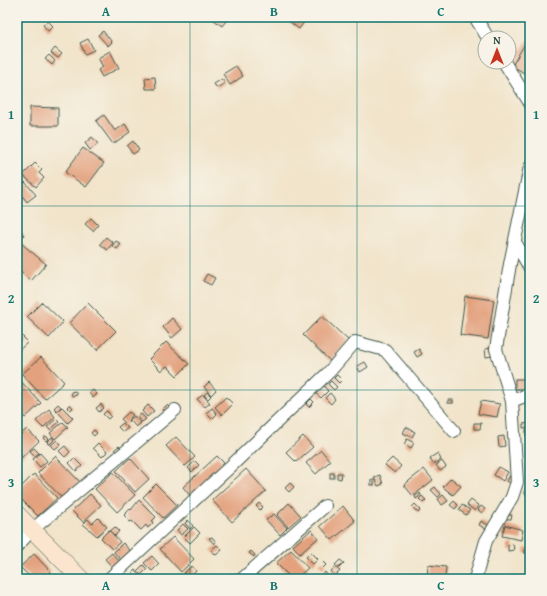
<svg xmlns="http://www.w3.org/2000/svg" width="547" height="596" font-family="'Gentium Book Plus',serif">
<style>
.building{fill:#e3a17e}
.lines{fill:none;stroke-linecap:round;stroke-linejoin:round}
.street-casing{stroke:#3e564a;stroke-width:14}
.secondary-casing{stroke:#3e564a;stroke-width:18}
.street{stroke:#fff;stroke-width:12}
.secondary{stroke:#fbe5cf;stroke-width:17}
.grid{fill:none;stroke:#0f766e;stroke-width:1;stroke-opacity:0.55}
.neatline{fill:none;stroke:#0f766e;stroke-width:1.5}
.grid-label{font-size:13px;text-anchor:middle;font-weight:bold;fill:#0f766e}
</style>
<rect width="100%" height="100%" fill="#f7f3e8"/>
<filter id="ink" filterUnits="userSpaceOnUse"><feTurbulence type="fractalNoise" baseFrequency=".025" numOctaves="2"/><feDisplacementMap in="SourceGraphic" scale="8" xChannelSelector="R" yChannelSelector="G"/><feConvolveMatrix kernelMatrix="1 2 1 2 8 2 1 2 1" color-interpolation-filters="sRGB"/></filter>
<filter id="wash" filterUnits="userSpaceOnUse"><feTurbulence type="fractalNoise" baseFrequency=".012" numOctaves="4" result="noise"/><feDisplacementMap in="SourceGraphic" scale="16" xChannelSelector="R" yChannelSelector="G"/><feGaussianBlur stdDeviation="0.9" result="paint"/><feColorMatrix in="noise" values="0 0 0 0 0 0 0 0 0 0 0 0 0 0 0 0 0 1.4 0 .05"/><feComposite in="paint" operator="in"/></filter>
<g filter="url(#wash)">
<rect width="100%" height="100%" fill="#f1e4ca"/>
<g id="blocks">
<g class="building">
<path d="M210,17H229L222,26Z"/>
<path d="M283,17H308L299,29Z"/>
<path d="M48,21L53,26L48,31L43,25Z"/>
<path d="M103,31L112,42L108,46L98,35Z"/>
<path d="M88,39L94,50L85,54L80,43Z"/>
<path d="M527,40L530,41V76L512,66Z"/>
<path d="M55,48L62,54L58,58L51,53Z"/>
<path d="M110,51L119,68L102,77L98,70L103,67L98,58Z"/>
<path d="M49,55L55,61L52,65L45,59Z"/>
<path d="M236,66L243,76L230,85L223,74Z"/>
<path d="M155,77L156,89H146L145,78Z"/>
<path d="M222,79L225,83L217,88L214,84Z"/>
<path d="M30,107L58,108V126H30Z"/>
<path d="M104,115L115,131L125,124L130,132L113,144L96,121Z"/>
<path d="M92,137L98,144L90,150L85,143Z"/>
<path d="M133,141L139,150L133,154L127,146Z"/>
<path d="M83,148L104,163L86,187L65,172Z"/>
<path d="M35,163L42,170L39,173L44,178L36,187L23,175Z"/>
<path d="M25,182L36,195L27,202L17,189Z"/>
<path d="M91,218L98,225L93,231L85,224Z"/>
<path d="M17,227L24,235L17,241Z"/>
<path d="M106,237L113,243L107,250L100,244Z"/>
<path d="M116,241L121,244L117,249L112,246Z"/>
<path d="M21,243L46,264L31,281L17,269V247Z"/>
<path d="M207,274L215,278L211,285L203,281Z"/>
<path d="M465,296L494,300L488,339L460,335Z"/>
<path d="M42,302L63,322L49,338L27,317Z"/>
<path d="M88,303L116,331L97,350L69,323Z"/>
<path d="M322,316L349,341L330,361L303,335Z"/>
<path d="M172,318L182,329L172,338L163,327Z"/>
<path d="M17,331L28,342L17,352Z"/>
<path d="M166,342L189,364L177,376L167,366L161,371L149,359Z"/>
<path d="M492,348L493,356L486,357L485,349Z"/>
<path d="M419,349L422,354L417,357L414,352Z"/>
<path d="M41,357L64,382L45,399L22,374Z"/>
<path d="M365,362L368,367L360,372L357,366Z"/>
<path d="M337,375L342,380L339,383L334,378Z"/>
<path d="M17,377L41,403L25,418L17,409Z"/>
<rect x="515" y="379" width="15" height="10"/>
<path d="M331,381L337,387L334,390L328,384Z"/>
<path d="M209,382L216,390L211,395L204,387Z"/>
<path d="M322,384L328,391L321,398L314,392Z"/>
<path d="M93,390L97,394L93,398L89,393Z"/>
<path d="M75,391L77,395L72,396L71,392Z"/>
<path d="M207,392L211,396L208,399L204,395Z"/>
<path d="M330,393L335,399L331,404L325,398Z"/>
<path d="M203,395L210,403L205,407L197,399Z"/>
<path d="M226,397L233,404L222,415L215,407Z"/>
<path d="M311,399L314,402L309,407L306,404Z"/>
<rect x="448" y="400" width="5" height="3"/>
<path d="M481,401L500,404L497,417L478,414Z"/>
<path d="M58,404L61,407L57,411L54,408Z"/>
<path d="M70,404L73,408L70,410L67,407Z"/>
<path d="M101,404L104,408L99,412L96,408Z"/>
<path d="M148,405L154,411L147,417L142,411Z"/>
<path d="M167,405L169,407L164,412L162,410Z"/>
<path d="M62,407L73,418L68,423L57,411Z"/>
<path d="M212,408L217,414L212,419L206,413Z"/>
<path d="M49,409L55,417L43,428L36,421Z"/>
<path d="M107,411L111,416L108,419L103,414Z"/>
<path d="M129,412L133,415L128,420L129,421L126,424L121,419Z"/>
<path d="M141,414L146,419L142,422L137,417Z"/>
<path d="M134,416L141,423L136,427L130,420Z"/>
<path d="M56,419L59,422L50,430L47,427Z"/>
<path d="M63,422L68,427L55,439L50,433Z"/>
<path d="M123,423L128,428L123,432L118,427Z"/>
<path d="M474,423H481L480,429H474Z"/>
<path d="M530,423V427L523,428V424Z"/>
<path d="M406,427L415,432L412,437L403,433Z"/>
<path d="M530,428V436H526V429Z"/>
<path d="M27,429L39,441L21,458L17,454V437Z"/>
<path d="M94,430L97,433L94,436L91,433Z"/>
<path d="M46,436L49,439L46,441L43,438Z"/>
<path d="M303,436L313,447L296,462L286,452Z"/>
<path d="M504,436L505,446L499,447L498,437Z"/>
<path d="M52,437L54,440L49,445L47,442Z"/>
<path d="M176,437L195,457L185,466L166,446Z"/>
<path d="M407,439L414,443L411,448L404,444Z"/>
<path d="M57,440L61,444L55,449L51,445Z"/>
<path d="M98,443L107,452L102,457L93,448Z"/>
<path d="M65,446L70,452L65,457L59,451Z"/>
<path d="M119,446L123,450L119,454L114,450Z"/>
<path d="M34,448L39,453L35,456L30,451Z"/>
<path d="M321,450L330,461L316,474L306,463Z"/>
<path d="M40,453L47,461L40,467L33,459Z"/>
<path d="M438,453L441,460L433,464L430,458Z"/>
<path d="M55,456L80,482L63,499L38,473Z"/>
<path d="M217,456L227,466L192,498L183,487Z"/>
<path d="M74,458L82,466L76,471L69,463Z"/>
<path d="M130,458L149,479L135,492L116,471Z"/>
<path d="M392,458L401,466L395,473L385,465Z"/>
<path d="M195,461L199,465L192,472L188,468Z"/>
<path d="M442,461L446,467L440,471L436,465Z"/>
<path d="M499,467L508,472L503,481L494,475Z"/>
<path d="M246,469L266,491L232,522L212,500Z"/>
<path d="M424,469L433,480L413,496L404,485Z"/>
<path d="M113,472L135,495L117,512L95,489Z"/>
<rect x="330" y="473" width="4" height="5"/>
<path d="M337,473H342L341,479L337,478Z"/>
<path d="M34,474L57,498L38,516L17,495V491Z"/>
<path d="M511,474L513,476L510,483L507,481Z"/>
<path d="M380,475L383,484L378,486L374,477Z"/>
<path d="M17,476L22,481L17,486Z"/>
<path d="M451,478L461,486L453,495L443,487Z"/>
<rect x="371" y="480" width="3" height="5"/>
<path d="M290,483L294,487L289,492L285,488Z"/>
<path d="M156,484L177,505L163,518L143,497Z"/>
<path d="M435,487L441,494L438,497L431,490Z"/>
<path d="M525,488H530V495L525,494Z"/>
<path d="M420,493L421,495L416,499L415,496Z"/>
<path d="M90,494L101,505L83,522L72,511Z"/>
<path d="M443,495L448,501L442,505L438,499Z"/>
<path d="M422,496L426,500L423,503L419,499Z"/>
<path d="M139,500L156,517L152,521L153,523L148,528L146,525L141,530L132,521L130,522L124,515L130,509L131,510Z"/>
<path d="M471,500L479,506L475,511L467,505Z"/>
<path d="M454,501L458,505L455,509L450,505Z"/>
<path d="M259,503L263,507L260,510L256,506Z"/>
<path d="M289,503L301,516L288,527L277,515Z"/>
<path d="M415,504L421,510L418,513L412,507Z"/>
<path d="M462,505L470,510L466,515L459,510Z"/>
<path d="M343,506L355,521L332,540L320,526Z"/>
<path d="M481,506L485,509L482,513L478,510Z"/>
<path d="M274,514L287,528L280,535L266,520Z"/>
<path d="M506,515H512L511,519H506Z"/>
<path d="M98,518L107,527L97,536L83,524L88,519L92,524Z"/>
<path d="M188,520L193,526L190,529L185,523Z"/>
<path d="M481,521L488,525L486,529L479,525Z"/>
<path d="M183,524L188,529L181,535L177,530Z"/>
<path d="M505,525L523,530L521,540L502,536Z"/>
<path d="M115,527L119,531L115,536L110,531Z"/>
<path d="M194,527L200,533L190,543L184,537Z"/>
<path d="M109,530L120,542L112,549L101,538Z"/>
<path d="M311,530L318,538L300,554L293,546Z"/>
<path d="M173,537L194,559L181,572L160,549Z"/>
<path d="M212,537L216,542L214,544L209,538Z"/>
<path d="M123,543L134,555L125,564L114,552Z"/>
<path d="M513,544L514,550L508,551V545Z"/>
<path d="M217,545L222,550L216,555L211,550Z"/>
<path d="M525,548H530V553H524Z"/>
<path d="M291,550L308,568L299,576L297,575L292,579L276,563Z"/>
<path d="M251,551L255,555L254,557L249,553Z"/>
<path d="M311,552L318,559L313,564L306,557Z"/>
<path d="M112,553L123,565L116,571L105,559Z"/>
<path d="M34,554L51,572L43,579H32L20,567Z"/>
<path d="M152,556L159,564L152,571L144,563Z"/>
<path d="M340,560L344,563L339,568L335,565Z"/>
<path d="M322,561L326,565L323,568L319,564Z"/>
<path d="M143,565L147,569L141,575L137,571Z"/>
<path d="M428,565L446,567L445,579L427,578Z"/>
<path d="M192,566L196,571L189,578L184,573Z"/>
<path d="M335,567L340,571L335,576L331,571Z"/>
<path d="M135,570L140,576L137,579L132,573Z"/>
<path d="M325,572L328,576L326,578L323,575Z"/>
<path d="M311,575L314,579H305Z"/>
</g>
</g>
</g>
<g filter="url(#ink)">
<use href="#blocks" fill-opacity="0" stroke="#3e564a" stroke-width="1"/>
<g class="lines">
<defs>
<g id="street">
<path d="M475,17L488,38"/>
<path d="M504,62L530,103"/>
<path d="M515,242L530,268"/>
<path d="M512,401L530,394"/>
<path d="M17,546L32,530L175,410"/>
<path d="M109,579L231,466L329,372L355,342L385,350L454,431"/>
<path d="M242,579L325,506"/>
<path d="M475,579L486,541L512,497L517,482L512,401L496,349L510,264L530,167"/>
</g>
<path id="secondary" d="M17,514L81,579"/>
</defs>
<use href="#street" class="street-casing"/>
<use href="#secondary" class="secondary-casing"/>
<use href="#street" class="street"/>
<use href="#secondary" class="secondary"/>
</g>
</g>
<path class="grid" d="M190,17V579M357,17V579M17,206H530M17,390H530"/>
<rect width="547" height="596" fill="none" stroke="#f7f3e8" stroke-width="44"/>
<g transform="translate(497 50)"><circle r="19" fill="#f7f3e8" stroke="#a1aaa0"/>
<path d="M0-3L7 15L0 10L-7 15Z" fill="#c8321e"/>
<text y="-6" font-size="11" font-weight="bold" text-anchor="middle" fill="#1f3d34">N</text>
</g>
<rect x="22" y="22" width="503" height="552" class="neatline"/>
<g class="grid-label">
<text x="106" y="16">A</text>
<text x="274" y="16">B</text>
<text x="441" y="16">C</text>
<text x="11" y="119">1</text>
<text x="536" y="119">1</text>
<text x="11" y="303">2</text>
<text x="536" y="303">2</text>
<text x="11" y="487">3</text>
<text x="536" y="487">3</text>
<text x="106" y="590">A</text>
<text x="274" y="590">B</text>
<text x="441" y="590">C</text>
</g>
</svg>
